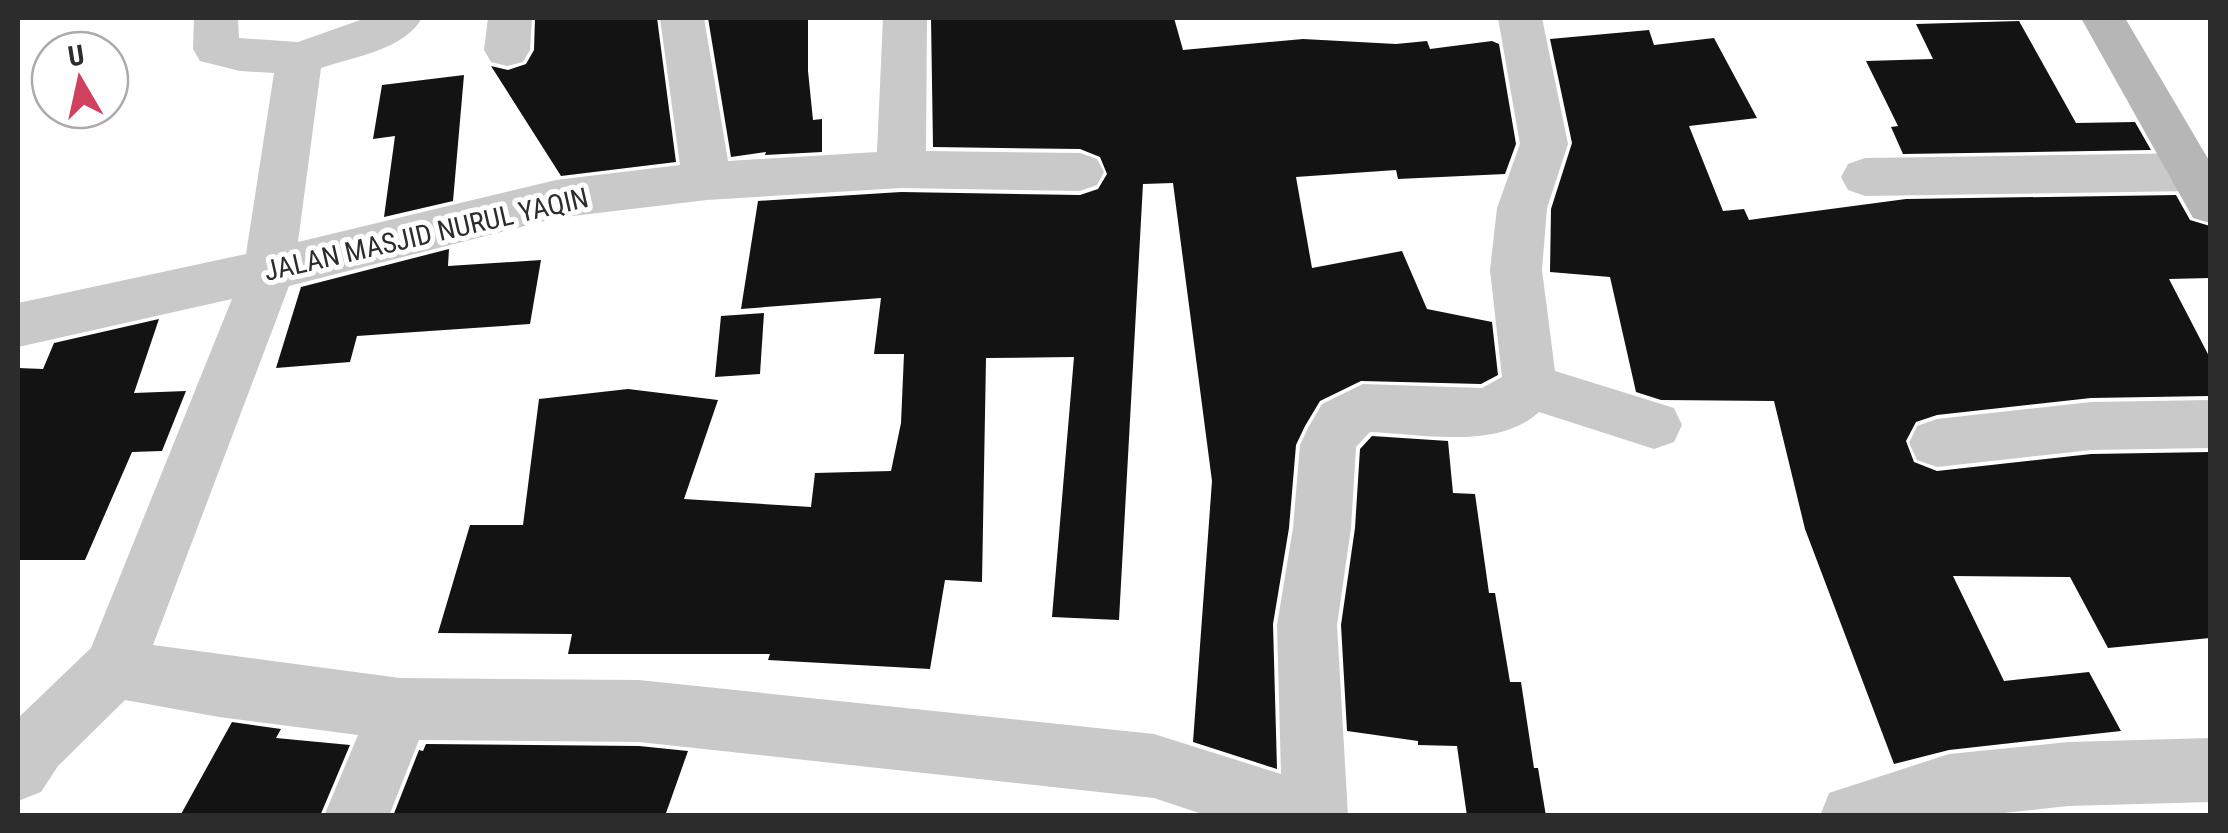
<svg xmlns="http://www.w3.org/2000/svg" width="2228" height="833" font-family="'Roboto Condensed',sans-serif">
<style>
.building{fill:#131313}
.lines{fill:none;stroke-linecap:round;stroke-linejoin:round}
.street{fill:#c9c9c9;fill-rule:evenodd}
.secondary{fill:#b6b6b6;fill-rule:evenodd}
.labels{text-anchor:middle;stroke-width:10;stroke-linejoin:round;paint-order:stroke}
.street-label{font-size:28px;fill:#2c2c2c;stroke:#fff}
</style>
<rect width="100%" height="100%" fill="#fff"/>
<g class="building">
<path d="M535,18H657L676,162L561,176L491,66L508,70L526,64L534,50Z"/>
<path d="M708,18H808V71L813,120L822,119V152L765,155L766,152L731,157Z"/>
<path d="M931,18H1174L1183,50L1303,39L1396,44L1427,41L1430,49L1492,41L1499,44L1516,144L1505,174L1398,179L1396,170L1296,177L1312,268L1402,251L1427,309L1492,322L1498,375L1481,384L1361,381L1320,401L1305,426L1296,445L1289,528L1273,624L1277,769L1193,742L1212,481L1173,183L1143,184L1119,620L1052,617L1074,357L986,358L982,582L945,580L930,669L768,660L770,654H568L572,634L438,633L470,525H523L539,399L628,389L718,400L684,499L811,507L815,473L891,471L901,423L904,354H874L881,298L741,309L758,201L901,192L1080,195L1098,189L1107,174L1100,157L1080,149L933,147Z"/>
<path d="M2019,21L2076,123L2135,122L2151,150L1903,154L1891,127L1898,126L1866,61L1933,59L1916,24Z"/>
<path d="M1649,30L1654,45L1714,38L1757,118L1689,126L1723,211L1744,209L1749,220L1906,199L2176,195L2190,220L2210,226V278L2169,279L2210,358V396L2091,398L1937,415L1916,422L1906,441L1914,462L1937,471L2091,454L2210,452V638L2108,648L2070,577L1953,576L2004,681L2089,672L2121,731L1949,750L1894,764L1805,529L1774,401L1661,400L1636,392L1610,277L1550,272L1551,209L1572,143L1550,39Z"/>
<path d="M464,75L453,201L384,217L395,136L373,139L382,85Z"/>
<path d="M449,249L448,266L541,260L530,324L357,336L350,362L276,368L301,287Z"/>
<path d="M764,313L760,374L715,377L721,316Z"/>
<path d="M159,319L134,393L186,391L162,451L132,452L85,560H18V368L43,369L54,343Z"/>
<path d="M1372,436L1448,441L1453,493L1475,494L1489,593H1495L1510,682H1521L1534,768H1538L1546,816H1467L1457,746L1418,745V741L1347,731L1341,625L1355,528L1360,449Z"/>
<path d="M232,722L281,729L276,738L350,745L320,816H180Z"/>
<path d="M426,744L639,746L688,751L665,816H393L419,750L423,751Z"/>
</g>
<g class="lines">
<g class="street">
<path d="M194,18H238L239,38L298,42L366,18H422C404,50 353,57 321,68L298,242L556,180L680,165L660,18H704L728,161L877,152L883,18H927L926,151L1080,153L1097,159L1104,172L1097,185L1080,191L901,188L707,200L556,218L289,286L153,645L400,678L639,680L1154,734L1281,774L1277,625L1293,528L1300,445L1308,428L1322,404L1363,384L1482,388L1502,377L1490,270L1497,208L1520,144L1498,18H1542L1568,144L1547,208L1542,270L1555,371L1674,408L1682,425L1674,442L1654,449L1539,412C1498,450 1422,434 1370,432L1356,447L1351,528L1337,625L1348,816H1208L1154,798L639,742L419,740L389,816H324L358,735L219,717L125,700L58,766L41,792L18,801V718L91,648L232,299L18,347V303L246,254L274,73L240,71L200,61L193,49Z"/>
<path d="M488,18H532L530,50L523,62L507,66L491,62L484,50Z"/>
<path d="M2194,153L2210,159V185L2194,191L1865,196L1848,190L1841,177L1848,164L1865,158Z"/>
<path d="M2210,400V448L2091,450L1937,467L1917,460L1909,443L1917,426L1937,419L2091,402Z"/>
<path d="M2210,738V802L2068,806L1976,816H1820L1829,793L1949,754L2068,742Z"/>
</g>
<path class="secondary" d="M2081,18H2125L2210,162V223L2193,218Z"/>
</g>
<g class="labels">
<g class="street-label">
<text transform="translate(426 234) rotate(-13)" y="10">JALAN MASJID NURUL YAQIN</text>
</g>
</g>
<rect width="2228" height="833" fill="none" stroke="#2c2c2c" stroke-width="40"/>
<g transform="translate(80 80) rotate(351)"><circle r="48" fill="#ffffff" stroke="#ababab" stroke-width="2.5"/>
<path d="M0-8L18 38L0 25L-18 38Z" fill="#d1405c"/>
<text y="-15" font-size="28" font-weight="bold" text-anchor="middle" fill="#2c2c2c">U</text>
</g>
</svg>
